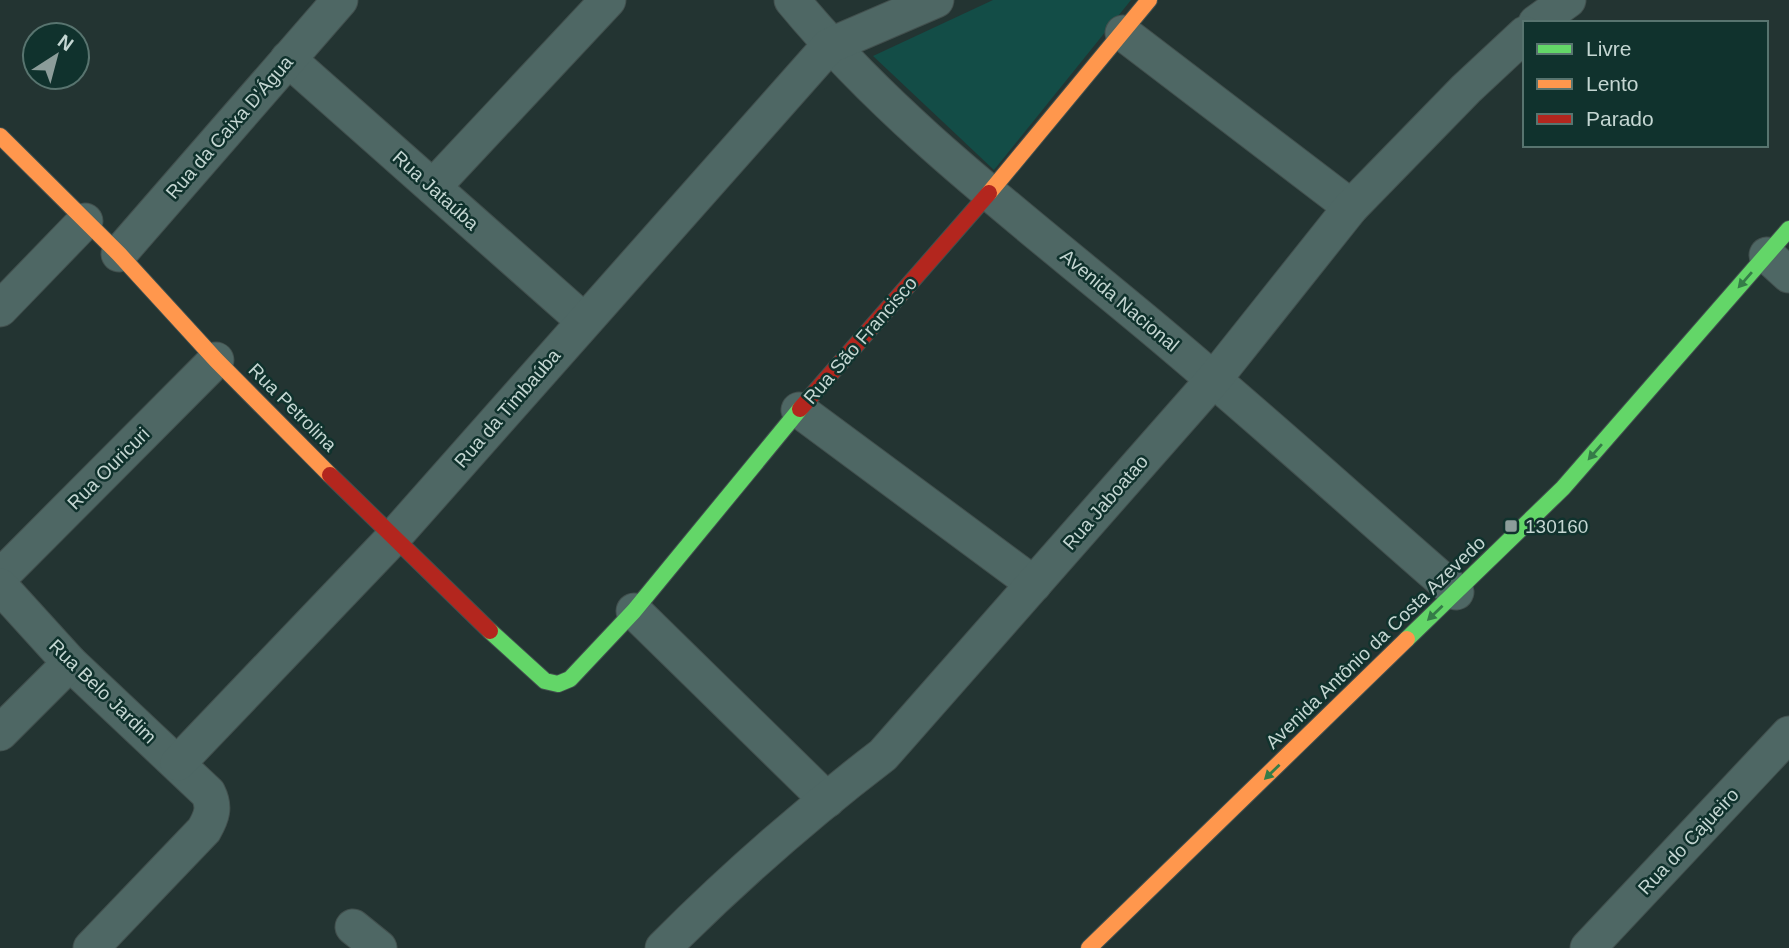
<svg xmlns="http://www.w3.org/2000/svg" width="1789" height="948" font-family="Arial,sans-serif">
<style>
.green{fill:#134d47}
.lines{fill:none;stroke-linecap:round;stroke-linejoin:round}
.street-casing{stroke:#42504e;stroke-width:37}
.fast-casing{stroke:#42504e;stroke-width:18}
.slow-casing{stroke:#42504e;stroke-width:18}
.jam-casing{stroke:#42504e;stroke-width:18}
.street{stroke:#4e6764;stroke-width:35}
.fast{stroke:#63d668;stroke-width:16}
.slow{stroke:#ff974d;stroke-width:16}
.jam{stroke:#b3261e;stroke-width:16}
.oneway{fill:#357c48}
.poi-dot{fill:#8c9d9a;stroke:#10322d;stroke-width:2.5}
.labels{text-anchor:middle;stroke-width:5;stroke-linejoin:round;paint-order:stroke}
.street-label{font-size:19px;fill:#c4d6d2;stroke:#10322d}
.poi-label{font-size:19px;fill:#c4d6d2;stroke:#10322d;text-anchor:start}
</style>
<rect width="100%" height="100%" fill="#233432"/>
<path class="green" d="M993,0H1131L994,170L873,56Z"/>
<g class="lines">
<defs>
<g id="street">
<path d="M792,0C891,120 1017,215 1136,314C1245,404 1349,499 1456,592"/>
<path d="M1536,23L1568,0"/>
<path d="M1123,33L1351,207"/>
<path d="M288,59L584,321"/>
<path d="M433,187L608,0"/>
<path d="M119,254L340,0"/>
<path d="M1767,255L1789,275"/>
<path d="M0,309L85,221"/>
<path d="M799,410L1034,584"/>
<path d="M0,577L216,360"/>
<path d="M0,586L70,663L208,793C215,807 212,816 204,830L91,948"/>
<path d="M634,611L827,800"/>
<path d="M0,733L70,663"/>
<path d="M178,763L393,538L829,46L936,0"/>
<path d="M353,927L379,948"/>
<path d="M663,948C731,880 807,813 883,755L1214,379L1351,207L1466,89L1525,34"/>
<path d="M1588,948L1789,734"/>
</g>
<g id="fast">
<path d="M490,631L545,681L558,684L570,679L634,611L800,409"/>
<path d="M1407,639L1563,488L1789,229"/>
</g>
<g id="slow">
<path d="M0,136L119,254L216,360L330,475"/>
<path d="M989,193L1149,0"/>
<path d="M1089,948L1407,639"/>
</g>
<g id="jam">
<path d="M800,409L989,193"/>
<path d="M330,475L490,631"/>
</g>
</defs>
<use href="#street" class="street-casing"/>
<use href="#fast" class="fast-casing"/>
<use href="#slow" class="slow-casing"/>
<use href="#jam" class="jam-casing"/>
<use href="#street" class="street"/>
<use href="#fast" class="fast"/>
<use href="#slow" class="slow"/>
<use href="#jam" class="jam"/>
</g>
<defs><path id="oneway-solid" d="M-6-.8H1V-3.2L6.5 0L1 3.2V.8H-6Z" transform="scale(1.75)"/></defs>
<g class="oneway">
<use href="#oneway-solid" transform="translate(1745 280) rotate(131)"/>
<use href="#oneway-solid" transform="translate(1595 452) rotate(131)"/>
<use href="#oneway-solid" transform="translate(1435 613) rotate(136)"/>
<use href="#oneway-solid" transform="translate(1272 772) rotate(136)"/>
</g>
<rect class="poi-dot" x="1504" y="519" width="14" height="14" rx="3.5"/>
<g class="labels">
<g class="street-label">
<text transform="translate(229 127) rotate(-49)" y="7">Rua da Caixa D'Água</text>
<text transform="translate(436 190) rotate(42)" y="7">Rua Jataúba</text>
<text transform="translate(1120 300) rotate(40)" y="7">Avenida Nacional</text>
<text transform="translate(860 340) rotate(-49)" y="7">Rua São Francisco</text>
<text transform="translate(293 407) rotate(45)" y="7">Rua Petrolina</text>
<text transform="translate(507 408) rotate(-49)" y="7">Rua da Timbaúba</text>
<text transform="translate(108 468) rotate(-45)" y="7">Rua Ouricuri</text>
<text transform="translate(1105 502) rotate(-49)" y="7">Rua Jaboatao</text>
<text transform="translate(1375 642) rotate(-44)" y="7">Avenida Antônio da Costa Azevedo</text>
<text transform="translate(103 691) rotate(44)" y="7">Rua Belo Jardim</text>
<text transform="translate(1688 841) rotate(-47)" y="7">Rua do Cajueiro</text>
</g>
<g class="poi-label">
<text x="1525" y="533">130160</text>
</g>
</g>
<rect x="1523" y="21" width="245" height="126" fill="#10322d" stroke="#58746f" stroke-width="2"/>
<rect x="1537" y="44" width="35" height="10" fill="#63d668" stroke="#58746f" stroke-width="2"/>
<text x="1586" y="56" font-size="21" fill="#c4d6d2">Livre</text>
<rect x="1537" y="79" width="35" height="10" fill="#ff974d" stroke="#58746f" stroke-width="2"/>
<text x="1586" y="91" font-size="21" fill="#c4d6d2">Lento</text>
<rect x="1537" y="114" width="35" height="10" fill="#b3261e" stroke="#58746f" stroke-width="2"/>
<text x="1586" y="126" font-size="21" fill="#c4d6d2">Parado</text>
<g transform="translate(56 56) rotate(36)"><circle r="33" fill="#10322d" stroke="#58746f" stroke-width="2"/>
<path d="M0-5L12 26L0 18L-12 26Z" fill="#8c9d9a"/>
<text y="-10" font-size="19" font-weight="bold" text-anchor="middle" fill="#c4d6d2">N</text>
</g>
</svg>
